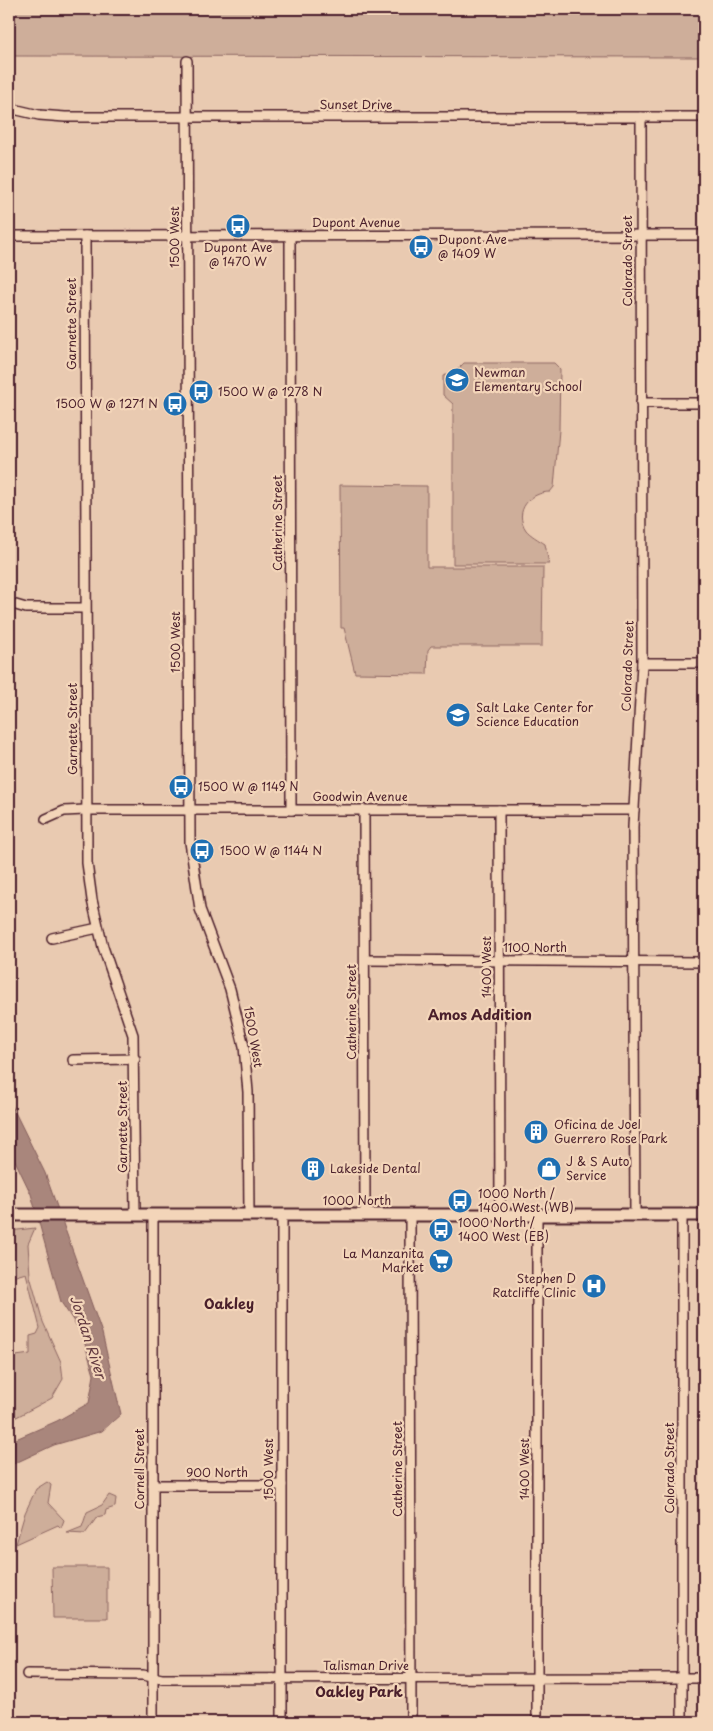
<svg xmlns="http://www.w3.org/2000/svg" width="713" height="1731" font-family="'Playpen Sans',sans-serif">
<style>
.green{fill:#ceae9a;stroke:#8c6662}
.water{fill:#a9867b;stroke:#835d5b}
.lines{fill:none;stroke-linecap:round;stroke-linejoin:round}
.minor-casing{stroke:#4a1f2b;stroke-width:12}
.tertiary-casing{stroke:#4a1f2b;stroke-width:15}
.minor{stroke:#f3d5b9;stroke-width:9}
.tertiary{stroke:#f3d5b9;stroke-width:11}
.labels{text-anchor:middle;stroke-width:4.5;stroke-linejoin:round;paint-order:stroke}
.street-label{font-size:12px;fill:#4a1f2b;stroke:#f3d5b9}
.poi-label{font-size:12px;fill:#4a1f2b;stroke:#f3d5b9;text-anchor:start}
.neighbourhood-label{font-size:14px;font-weight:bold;fill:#4a1f2b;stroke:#f3d5b9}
.water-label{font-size:14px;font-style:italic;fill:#62393f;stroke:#f3d5b9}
</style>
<rect width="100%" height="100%" fill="#e9cab1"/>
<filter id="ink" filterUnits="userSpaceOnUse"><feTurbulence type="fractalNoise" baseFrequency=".02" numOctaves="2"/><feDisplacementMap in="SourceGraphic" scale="10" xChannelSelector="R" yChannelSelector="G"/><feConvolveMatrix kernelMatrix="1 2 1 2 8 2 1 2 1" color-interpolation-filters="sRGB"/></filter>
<g filter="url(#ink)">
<g class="green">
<path d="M9,9H704V57L9,56Z"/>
<path d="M464,363H554L560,369L559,430L554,487L550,492C530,492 513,511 526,530C530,535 539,540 545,544L549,564H453V404L443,395V376L455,372Z"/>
<path d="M340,485L427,486V567H543L542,646H431L428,650L427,674L355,673L344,628H341Z"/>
<path d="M35,1228L28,1244L30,1276L43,1322L61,1362L63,1379L52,1398L9,1421V1357L30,1354V1336L37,1334L40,1328L26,1273L9,1278V1231Z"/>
<path d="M47,1482L51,1485L48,1503L64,1520L61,1528L58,1525L16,1544L25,1513L36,1489Z"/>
<path d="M109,1495L116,1498L115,1507L106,1510L105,1515L97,1517L85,1534L67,1533L82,1527L87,1512L102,1505Z"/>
<path d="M52,1567H107V1618H53Z"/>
</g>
<path class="water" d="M9,1100L45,1173L102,1333L121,1414L102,1431L54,1445L9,1466V1442L57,1421L89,1403L94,1375L82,1334L61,1302L31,1194L9,1148Z"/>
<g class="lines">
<defs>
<g id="minor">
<path d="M187,61L190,842L200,909L230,989L244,1046L248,1092L249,1215"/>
<path d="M9,108L39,115L65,117H704"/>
<path d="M9,236L704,235"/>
<path d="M85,236L87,863L92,900L103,947L133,1035L135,1215"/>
<path d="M290,236L291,810"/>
<path d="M641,403H704"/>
<path d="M9,603L26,608H85"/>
<path d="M642,663H704"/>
<path d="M364,810L365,1215"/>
<path d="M499,810L500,1215"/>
<path d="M46,819L64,811L85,810H634"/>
<path d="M52,938L98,928"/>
<path d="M365,960L704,962"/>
<path d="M73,1060L135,1059"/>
<path d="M153,1215V1722"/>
<path d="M282,1215V1722"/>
<path d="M410,1215L411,1722"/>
<path d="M537,1215V1722"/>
<path d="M635,1215L633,827L642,663L641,117"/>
<path d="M682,1215V1722"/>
<path d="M153,1485H282"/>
<path d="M27,1674L143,1675L162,1679L704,1678"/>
</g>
<path id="tertiary" d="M9,1215H704"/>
</defs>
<use href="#minor" class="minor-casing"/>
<use href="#tertiary" class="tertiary-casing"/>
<use href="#minor" class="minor"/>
<use href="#tertiary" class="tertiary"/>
</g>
</g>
<defs>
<symbol id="bus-disc" viewBox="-11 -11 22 22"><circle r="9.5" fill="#1f6fb2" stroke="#f3d5b9"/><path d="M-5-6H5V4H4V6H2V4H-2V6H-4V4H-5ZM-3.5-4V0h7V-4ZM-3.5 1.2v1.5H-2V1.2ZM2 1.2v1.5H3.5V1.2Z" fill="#fff"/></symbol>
<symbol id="school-disc" viewBox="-11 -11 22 22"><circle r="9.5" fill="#1f6fb2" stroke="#f3d5b9"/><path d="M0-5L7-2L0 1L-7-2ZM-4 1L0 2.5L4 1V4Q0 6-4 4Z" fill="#fff"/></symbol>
<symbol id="building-disc" viewBox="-11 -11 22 22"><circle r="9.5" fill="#1f6fb2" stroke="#f3d5b9"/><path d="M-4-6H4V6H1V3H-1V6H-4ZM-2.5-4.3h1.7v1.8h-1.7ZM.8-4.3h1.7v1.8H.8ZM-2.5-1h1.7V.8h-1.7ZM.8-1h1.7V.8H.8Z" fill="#fff"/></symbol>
<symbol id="shop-disc" viewBox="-11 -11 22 22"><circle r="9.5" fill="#1f6fb2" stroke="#f3d5b9"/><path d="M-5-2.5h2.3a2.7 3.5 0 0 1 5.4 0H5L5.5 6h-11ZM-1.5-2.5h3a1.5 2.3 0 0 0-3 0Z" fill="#fff"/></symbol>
<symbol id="supermarket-disc" viewBox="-11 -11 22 22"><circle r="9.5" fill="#1f6fb2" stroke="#f3d5b9"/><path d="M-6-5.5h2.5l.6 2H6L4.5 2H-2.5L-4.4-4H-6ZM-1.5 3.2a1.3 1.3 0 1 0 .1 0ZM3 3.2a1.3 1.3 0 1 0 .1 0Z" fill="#fff"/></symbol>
<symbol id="hospital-disc" viewBox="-11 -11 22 22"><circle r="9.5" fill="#1f6fb2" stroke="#f3d5b9"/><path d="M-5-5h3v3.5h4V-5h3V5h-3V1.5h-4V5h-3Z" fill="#fff"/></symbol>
</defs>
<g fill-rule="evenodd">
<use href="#bus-disc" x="224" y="212" width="28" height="28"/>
<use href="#bus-disc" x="407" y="233" width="28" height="28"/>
<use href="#school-disc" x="443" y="366" width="28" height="28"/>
<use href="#bus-disc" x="187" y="378" width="28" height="28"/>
<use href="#bus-disc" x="161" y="390" width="28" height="28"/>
<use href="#school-disc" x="444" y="701" width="28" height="28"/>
<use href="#bus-disc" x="167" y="773" width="28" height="28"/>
<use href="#bus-disc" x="188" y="837" width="28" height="28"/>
<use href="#building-disc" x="522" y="1118" width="28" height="28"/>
<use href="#building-disc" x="299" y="1155" width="28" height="28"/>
<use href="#shop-disc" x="535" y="1155" width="28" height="28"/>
<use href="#bus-disc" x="446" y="1187" width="28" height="28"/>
<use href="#bus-disc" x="427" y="1216" width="28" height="28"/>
<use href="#supermarket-disc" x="427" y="1247" width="28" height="28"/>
<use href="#hospital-disc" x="580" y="1272" width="28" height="28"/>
</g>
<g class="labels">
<g class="street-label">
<text x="356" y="109">Sunset Drive</text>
<text x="356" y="227">Dupont Avenue</text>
<text transform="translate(175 237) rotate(-90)" y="4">1500 West</text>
<text transform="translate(628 261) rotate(-90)" y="4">Colorado Street</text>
<text transform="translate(72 324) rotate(-90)" y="4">Garnette Street</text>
<text transform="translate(278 523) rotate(-90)" y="4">Catherine Street</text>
<text transform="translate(176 642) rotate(-90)" y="4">1500 West</text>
<text transform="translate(628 666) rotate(-88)" y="4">Colorado Street</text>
<text transform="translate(73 729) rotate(-90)" y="4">Garnette Street</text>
<text x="360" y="801">Goodwin Avenue</text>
<text x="535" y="952">1100 North</text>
<text transform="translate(487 967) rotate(-90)" y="4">1400 West</text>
<text transform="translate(352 1012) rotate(-90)" y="4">Catherine Street</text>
<text transform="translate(253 1037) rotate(80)" y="4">1500 West</text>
<text transform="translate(123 1127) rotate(-90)" y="4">Garnette Street</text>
<text x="357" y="1205">1000 North</text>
<text transform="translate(670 1468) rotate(-90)" y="4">Colorado Street</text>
<text transform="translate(140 1469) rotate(-90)" y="4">Cornell Street</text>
<text transform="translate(269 1469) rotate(-90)" y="4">1500 West</text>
<text transform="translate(398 1469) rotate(-90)" y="4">Catherine Street</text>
<text transform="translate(525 1469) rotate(-90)" y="4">1400 West</text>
<text x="217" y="1477">900 North</text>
<text x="366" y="1670">Talisman Drive</text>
</g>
<g class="poi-label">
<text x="438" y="244">Dupont Ave<tspan x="438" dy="14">@ 1409 W</tspan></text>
<text x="238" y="252" text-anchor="middle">Dupont Ave<tspan x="238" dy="14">@ 1470 W</tspan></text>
<text x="474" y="377">Newman<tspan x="474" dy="14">Elementary School</tspan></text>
<text x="218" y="396">1500 W @ 1278 N</text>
<text x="158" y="408" text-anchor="end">1500 W @ 1271 N</text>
<text x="476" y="712">Salt Lake Center for<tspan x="476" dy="14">Science Education</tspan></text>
<text x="198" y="791">1500 W @ 1149 N</text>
<text x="220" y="855">1500 W @ 1144 N</text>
<text x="554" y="1129">Oficina de Joel<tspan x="554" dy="14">Guerrero Rose Park</tspan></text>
<text x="566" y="1166">J &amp; S Auto<tspan x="566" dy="14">Service</tspan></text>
<text x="330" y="1173">Lakeside Dental</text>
<text x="478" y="1198">1000 North /<tspan x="478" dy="14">1400 West (WB)</tspan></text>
<text x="458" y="1227">1000 North /<tspan x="458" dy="14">1400 West (EB)</tspan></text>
<text x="424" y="1258" text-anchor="end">La Manzanita<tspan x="424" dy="14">Market</tspan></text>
<text x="576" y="1283" text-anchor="end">Stephen D<tspan x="576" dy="14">Ratcliffe Clinic</tspan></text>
</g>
<g class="neighbourhood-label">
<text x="480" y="1020">Amos Addition</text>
<text x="229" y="1309">Oakley</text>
<text x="359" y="1697">Oakley Park</text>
</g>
<g class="water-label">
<text transform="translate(88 1337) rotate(72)" y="5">Jordan River</text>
</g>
</g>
<rect width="713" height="1731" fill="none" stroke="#f3d5b9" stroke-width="30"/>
<rect x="15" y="15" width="683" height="1701" fill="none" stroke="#4a1f2b" stroke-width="2" filter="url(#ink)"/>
</svg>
